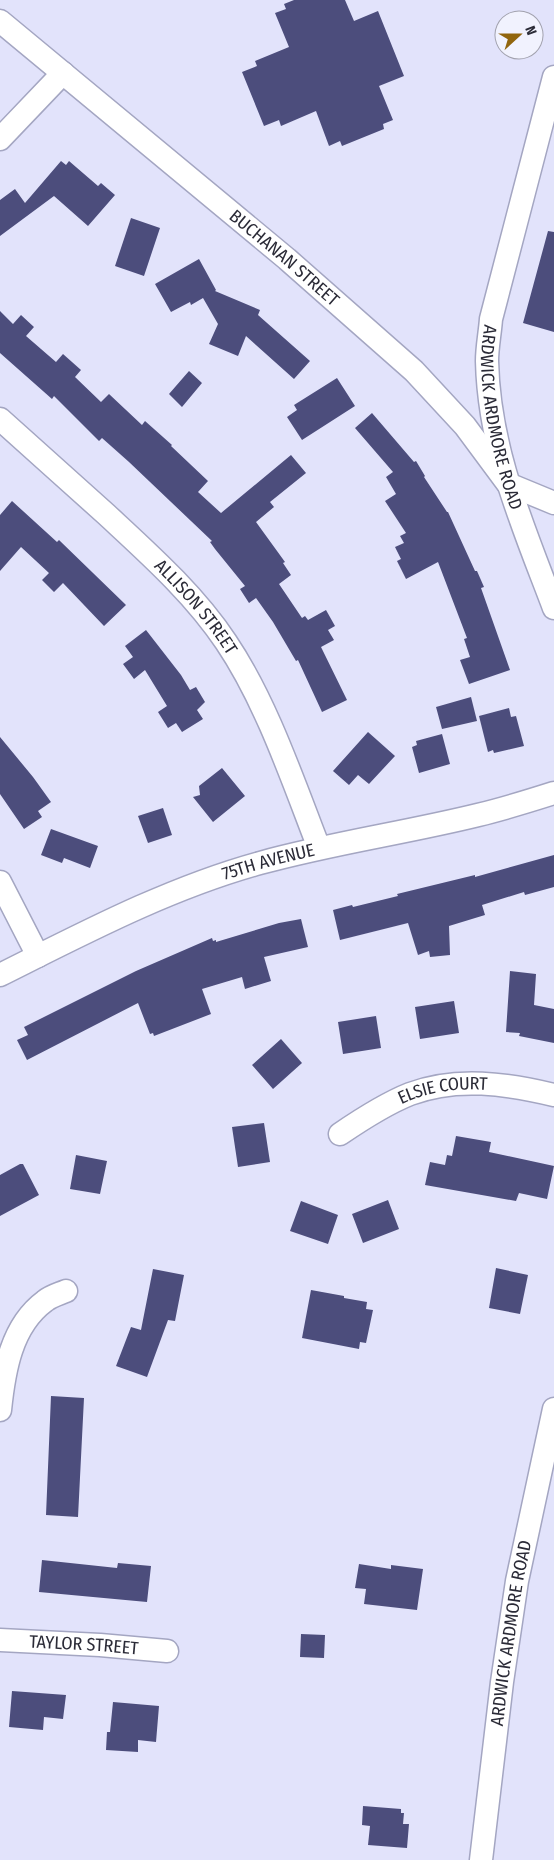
<svg xmlns="http://www.w3.org/2000/svg" width="554" height="1860" font-family="'Fira Sans Condensed',sans-serif">
  <style>
    .building { fill: #4c4d7c }
    .lines { fill: none; stroke-linecap: round; stroke-linejoin: round }
    .street-casing { stroke: #a4a6c2; stroke-width: 25 }
    .street { stroke: #fff; stroke-width: 22 }
    .labels { text-anchor: middle; dominant-baseline: central; stroke-width: 5; stroke-linejoin: round; paint-order: stroke }
    .street-label { font-size: 18px; fill: #2b2b37; stroke: #f1f2fe }
  </style>
  <rect width="100%" height="100%" fill="#e2e3fb"/>
  <path class="building" d="M294,0h51l9,21 24,-10 26,65 -25,10 14,34 -10,4 1,5 -42,17 -2,-5 -11,5 -13,-35 -35,15 -2,-6 -15,6 -22,-54 15,-6 -2,-5 34,-14 -14,-34 11,-4 -2,-5z
    M61,161l5,4 3,-4 29,25 3,-3 14,12 -27,31 -34,-30 -54,40v-36l15,-11 10,14z
    M131,218l29,10 -16,48 -29,-10z
    M548,231l6,1v100l-31,-9z
    M199,259l17,31 -1,1 45,19 -2,5 52,46 -16,18 -48,-43 -8,20 -29,-12 9,-20 -15,-26 -12,7 -1,-3 -19,10 -16,-28z
    M0,311l13,13 8,-9 13,12 -8,9 30,26 7,-8 18,16 -6,7 26,25 8,-8 33,31 3,-4 27,24 -1,1 37,35 -10,11 23,21 70,-58 15,18 -36,29 4,5 -18,15 29,40 -2,1 8,12 -12,9 23,34 3,-2 3,4 18,-10 9,16 -7,4 6,10 -13,7 26,53 -25,12 -24,-52 -2,1 -23,-39 -17,-24 -7,5 -9,-14 5,-3 -30,-37 -5,-7 2,-1 -83,-79 -27,-24 -3,3 -45,-45 -2,3 -52,-46z
    M189,371l13,12 -20,24 -13,-13z
    M337,378l18,28 -53,34 -15,-23 10,-7 -3,-5z
    M372,413l42,49 2,-1 9,15 -1,1 23,35h1l27,59h2l7,16 -3,1 29,82 -41,14 -9,-24 10,-3 -6,-18 3,-1 -29,-76 -32,17 -9,-18 4,-2 -6,-12 9,-4 -4,-7 6,-3 -21,-32 11,-7 -10,-17 7,-5 -38,-44z
    M12,501l45,41 2,-2 67,65 -22,21 -41,-43 -9,9 -12,-12 7,-7 -28,-26 -21,24v-56z
    M146,630l35,45 9,15 6,-3 9,15 -8,8 6,9 -21,13 -6,-9 -8,5 -10,-16 9,-6 -22,-36 -11,9 -11,-15 10,-7 -8,-11z
    M471,697l6,24 -35,8 -6,-22z
    M509,708l2,9 5,-1 8,30 -30,7 -1,-3 -5,2 -9,-36z
    M368,732l27,24 -26,28 -11,-9 -9,10 -16,-14z
    M442,734l8,30 -31,9 -7,-26 5,-2 -1,-4z
    M0,737l33,40 18,25 -13,9 4,6 -18,12 -24,-35z
    M222,768l23,28 -32,26 -20,-25 7,-2 -1,-9z
    M163,808l9,27 -24,8 -10,-27z
    M51,829l47,17 -8,22 -26,-10 -2,5 -21,-8z
    M554,855v32l-29,8 -1,-3 -42,13 3,10 -36,11 1,29 -20,2 -1,-6 -11,4 -10,-32 -68,17 -7,-30 19,-5 1,2 45,-11 -1,-2 78,-19v2z
    M301,919l7,28 -44,10 7,24 -26,8 -3,-12 -40,12 9,25 -57,22 -1,-3 -3,1 -12,-31 -111,57 -10,-20 11,-5 -4,-8 112,-56 76,-33 1,3 3,-1v2l63,-19z
    M510,971l26,3 -2,31 20,4v34l-35,-7 1,-3 -14,-1z
    M454,1001l5,32 -39,6 -5,-32z
    M376,1016l5,32 -38,6 -5,-32z
    M281,1039l21,24 -29,26 -21,-24z
    M264,1123l6,39 -32,5 -6,-40z
    M456,1136l35,6 -2,10 65,14 -7,33 -28,-6 -3,8 -91,-16 5,-23 15,3 2,-10 5,1z
    M76,1155l31,6 -7,33 -30,-5z
    M20,1164h3l16,31 -39,21v-41z
    M388,1200l11,29 -36,14 -11,-29z
    M301,1201l37,14 -10,29 -38,-13z
    M496,1268l32,7 -8,39 -31,-6z
    M153,1269l31,6 -9,46 -7,-1 -21,57 -31,-11 15,-39 10,3z
    M311,1290l33,6v2l23,4 -1,7 7,1 -7,33 -6,-1 -1,7 -57,-11z
    M51,1396l33,2 -6,119 -32,-2z
    M42,1560l75,8 1,-5 33,3 -4,36 -108,-10z
    M359,1564l32,5v-4l32,4 -6,41 -53,-6 2,-15 -11,-1z
    M301,1634l24,1 -1,23 -24,-1z
    M12,1691l54,4 -3,24 -19,-2 -1,13 -34,-3z
    M113,1702l46,4 -3,36 -18,-2v12l-32,-2 1,-18h3z
    M363,1806l38,3v4h3l-1,11h6l-2,24 -39,-3 2,-19 -8,-1z"/>
  <g class="lines">
    <defs>
      <g id="street">
        <path id="s1" d="M0,21l287,238 127,112 51,55 43,58 46,19"/>
        <path id="s2" d="M554,77l-63,242c-1,14 -4,28 -4,42 2,89 36,165 67,247"/>
        <path d="M0,139l63,-66"/>
        <path id="s3" d="M0,419c36,32 71,64 107,96 42,39 87,79 119,127 40,59 67,139 93,206"/>
        <path d="M0,882l38,74"/>
        <path id="s4" d="M0,975c84,-42 169,-87 260,-112 72,-20 145,-30 218,-48 25,-6 51,-14 76,-22"/>
        <path id="s5" d="M340,1134c22,-15 45,-30 70,-40 47,-18 97,-10 144,1"/>
        <path d="M0,1410c4,-39 11,-84 45,-109 6,-5 14,-7 21,-10"/>
        <path id="s6" d="M0,1640l100,5 67,6"/>
        <path id="s7" d="M481,1860l21,-178 15,-101 37,-172"/>
      </g>
    </defs>
    <use href="#street" class="street-casing"/>
    <use href="#street" class="street"/>
  </g>
  <g class="labels">
    <g class="street-label">
      <text stroke="none"><textPath href="#s1" startOffset="370">BUCHANAN STREET</textPath></text>
      <text stroke="none"><textPath href="#s2" startOffset="350">ARDWICK ARDMORE ROAD</textPath></text>
      <text stroke="none"><textPath href="#s3" startOffset="272">ALLISON STREET</textPath></text>
      <text stroke="none"><textPath href="#s4" startOffset="292">75TH AVENUE</textPath></text>
      <text stroke="none"><textPath href="#s5" startOffset="114">ELSIE COURT</textPath></text>
      <text stroke="none"><textPath href="#s7" startOffset="229">ARDWICK ARDMORE ROAD</textPath></text>
      <text stroke="none"><textPath href="#s6" startOffset="84">TAYLOR STREET</textPath></text>
    </g>
  </g>
  <g transform="translate(519 35) rotate(69)"><circle r="24" fill="#f1f2fe" stroke="#a2a2ae"/>
  <path d="M0-4L9 19L0 12L-9 19Z" fill="#91650e"/>
  <text y="-8" font-size="14" font-weight="bold" text-anchor="middle" fill="#2b2b37">N</text>
  </g>
</svg>
